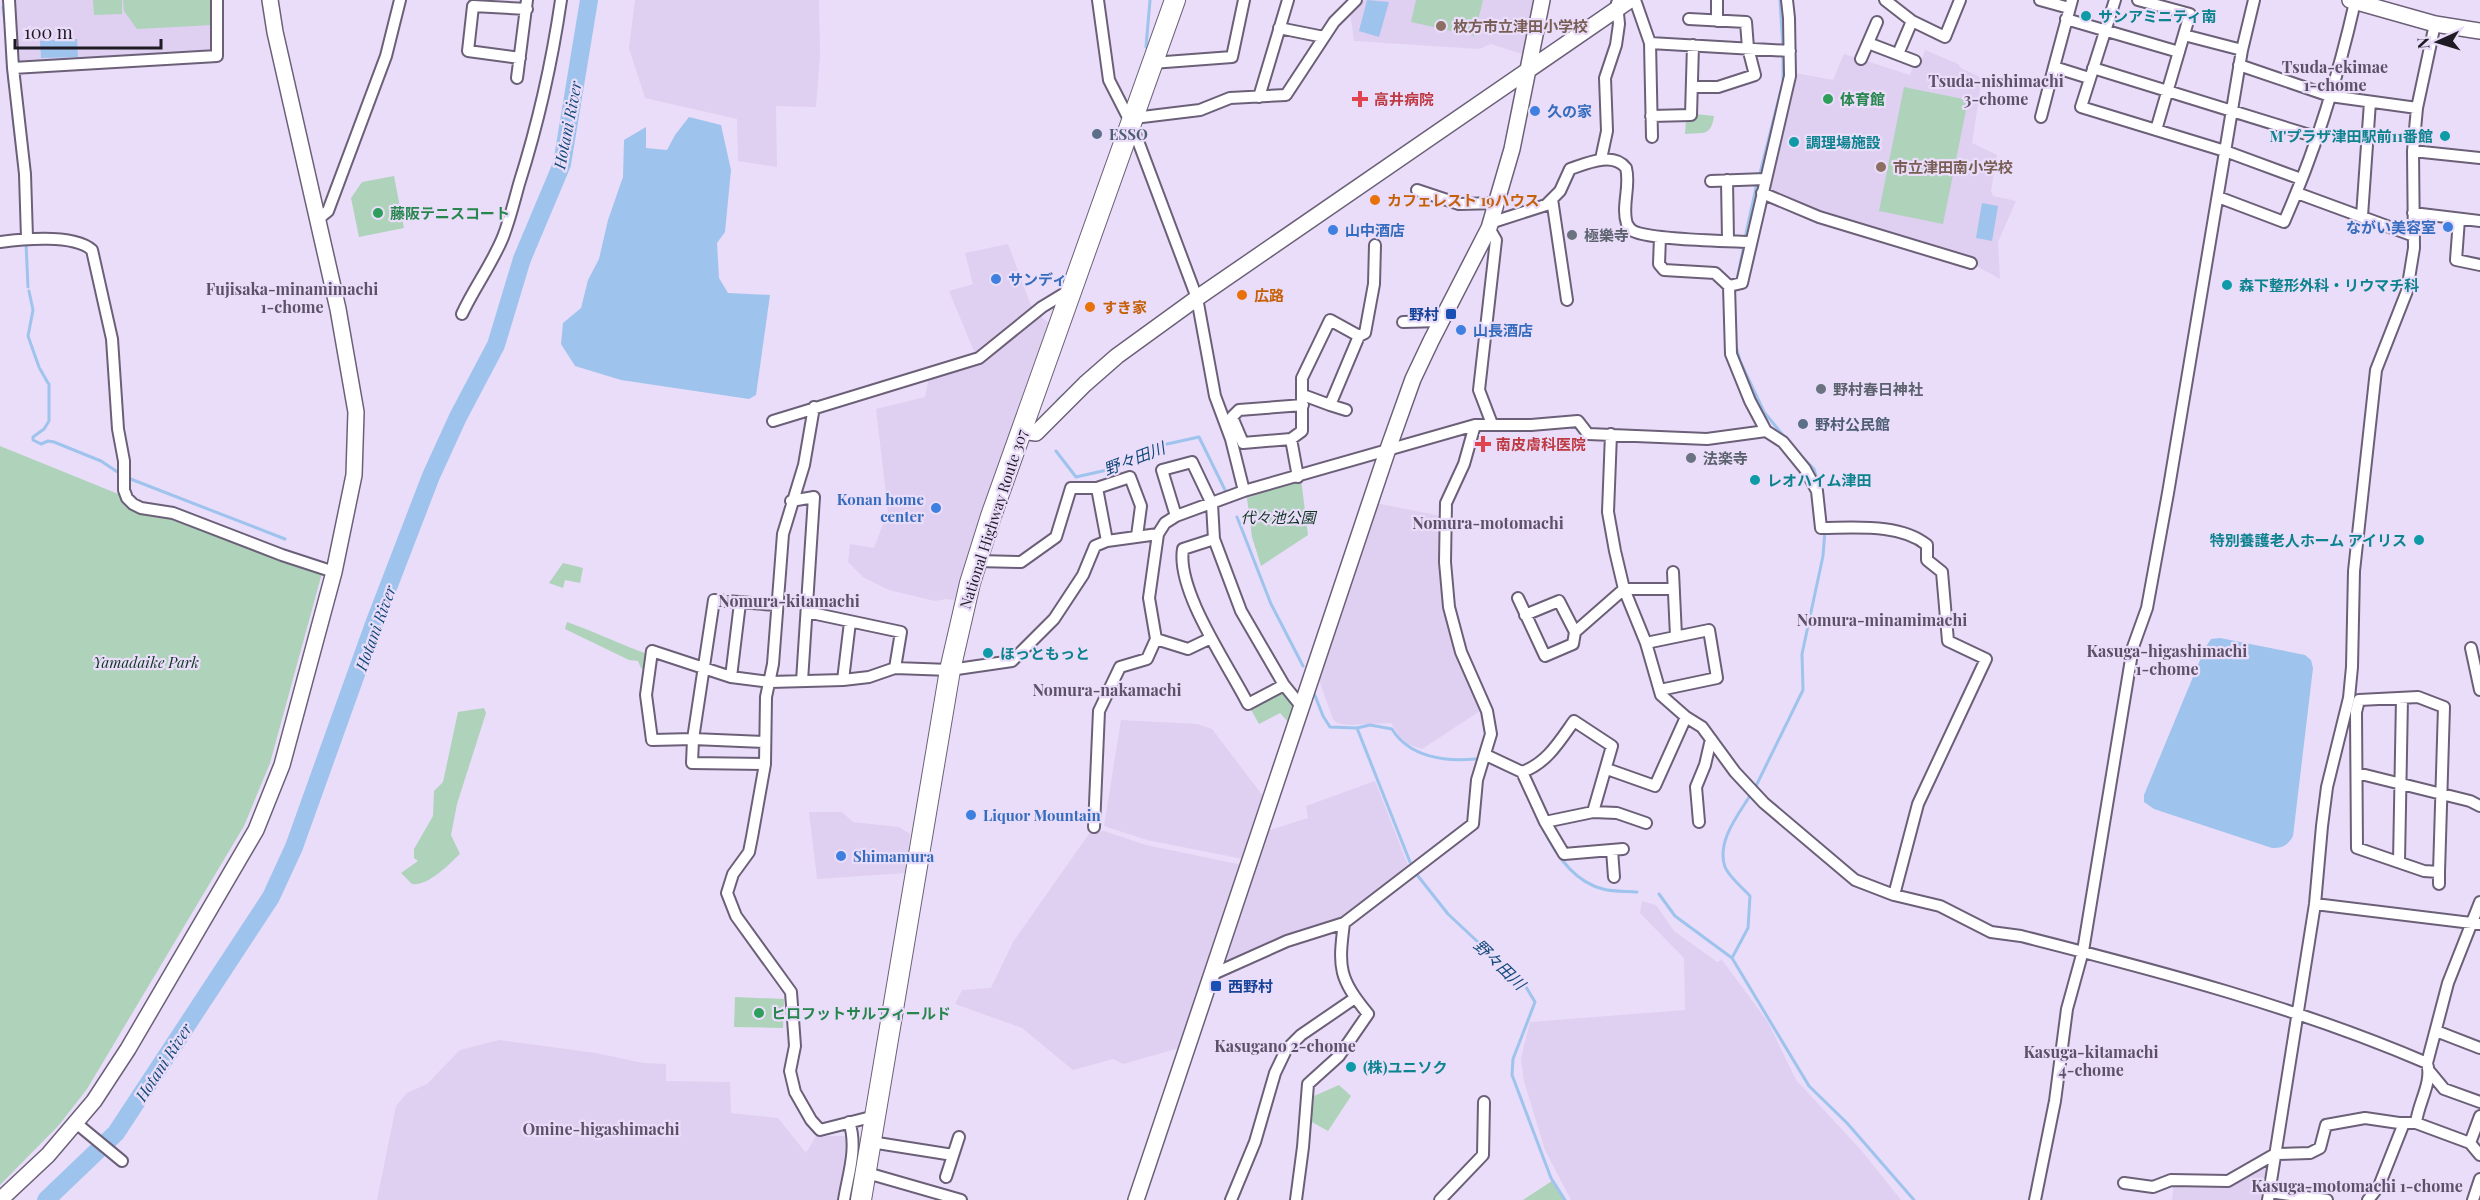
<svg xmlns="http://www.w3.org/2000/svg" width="2480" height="1200" font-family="'Playfair Display','Noto Sans JP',serif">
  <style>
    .built { fill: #dfcff1 }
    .green { fill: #aed2ba }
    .water { fill: #9ec3ed }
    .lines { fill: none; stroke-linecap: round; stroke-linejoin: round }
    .stream { stroke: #9ec3ed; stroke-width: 3 }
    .river { stroke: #9ec3ed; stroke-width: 18 }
    .street-casing { stroke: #6b6078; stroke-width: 14 }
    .secondary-casing { stroke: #6b6078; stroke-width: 18 }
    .highway-casing { stroke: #6b6078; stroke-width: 22 }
    .street { stroke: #fff; stroke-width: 10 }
    .secondary { stroke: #fff; stroke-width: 15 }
    .highway { stroke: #fff; stroke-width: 20 }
    .culture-dot { fill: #0f9aa8; stroke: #eaddf9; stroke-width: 2 }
    .education-dot { fill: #8d6e63; stroke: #eaddf9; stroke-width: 2 }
    .health-dot { fill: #e0444e; stroke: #eaddf9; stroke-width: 2 }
    .leisure-dot { fill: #2e9e5b; stroke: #eaddf9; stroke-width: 2 }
    .shop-dot { fill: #3f7fe0; stroke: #eaddf9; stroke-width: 2 }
    .service-dot { fill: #5c6f8a; stroke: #eaddf9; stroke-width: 2 }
    .food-dot { fill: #e8710a; stroke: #eaddf9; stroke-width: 2 }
    .worship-dot { fill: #6b7280; stroke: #eaddf9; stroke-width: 2 }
    .transit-dot { fill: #1a4fb4; stroke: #eaddf9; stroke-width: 2 }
    .labels { text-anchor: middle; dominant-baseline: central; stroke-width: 4.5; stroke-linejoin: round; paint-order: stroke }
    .culture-label { font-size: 15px; font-weight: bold; fill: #0d838f; stroke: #eaddf9; text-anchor: start }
    .education-label { font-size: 15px; font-weight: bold; fill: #785e54; stroke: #eaddf9; text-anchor: start }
    .health-label { font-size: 15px; font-weight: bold; fill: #be3a42; stroke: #eaddf9; text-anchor: start }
    .leisure-label { font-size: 15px; font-weight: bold; fill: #27864d; stroke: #eaddf9; text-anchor: start }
    .shop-label { font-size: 15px; font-weight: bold; fill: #366cbe; stroke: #eaddf9; text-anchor: start }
    .service-label { font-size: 15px; font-weight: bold; fill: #4e5e75; stroke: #eaddf9; text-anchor: start }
    .food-label { font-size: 15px; font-weight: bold; fill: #c56008; stroke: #eaddf9; text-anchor: start }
    .worship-label { font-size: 15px; font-weight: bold; fill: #5b616d; stroke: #eaddf9; text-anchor: start }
    .transit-label { font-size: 15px; font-weight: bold; fill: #164399; stroke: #eaddf9; text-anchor: end }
    .park-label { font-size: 15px; font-style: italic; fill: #0c3620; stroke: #eaddf9 }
    .street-label { font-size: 15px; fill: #1f1b24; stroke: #eaddf9 }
    .neighbourhood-label { font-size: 16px; font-weight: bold; fill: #5c5168; stroke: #eaddf9 }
    .water-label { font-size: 16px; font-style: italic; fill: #14497c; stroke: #eaddf9 }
  </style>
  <rect width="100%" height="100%" fill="#eaddf9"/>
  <path class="built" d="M14,0h201l-2,46 -2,4 -11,2 -181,13z
    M635,0h184l1,56 -4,51 -40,-1 1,61 -39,-6 -1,-42 -92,-21 -16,-50z
    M1359,0h177l-11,55 -34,-11 -12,5 -125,-8 -4,-29z
    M1925,50l33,14 3,4 21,10 -10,65 25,12 -6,36 2,5 23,5 -18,41 2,37 -29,-16 -209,-70 28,-121 43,8 11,-26 66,21 5,-14 6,1z
    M1008,244l25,67 -58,43 -26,-63 24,-7 -8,-31z
    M1038,314l12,10 -96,276 -8,-1 -11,2 -46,-11 -26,-13 -15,-15 2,-18 24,4 14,-37 -12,-102 49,-12 4,-19 32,-10z
    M1375,503l66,13 5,104 6,17 31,72 -61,40 -15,-5 -7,-7 -9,-14 -44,2 -10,-2 -4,-4 -15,-42z
    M1121,720l76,4 15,5 51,67 -20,63 -96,-19 -43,-14z
    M1375,781l34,87 -66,50 -104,37 -6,6 -10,-3 41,-126 44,-14 -2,-12z
    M809,812h33l11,10 46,5 11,7 -4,39 -89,6z
    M1091,831h13l42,14 96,20 -59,182 -60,17 -10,-5 -40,11 -51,-42 -67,-24 7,-14 29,-2 22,-46z
    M1642,901l14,4 18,26 43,31 5,-2 46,62 28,58 65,70 40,50h-330l-26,-50 -21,-69 -3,-23 9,-36 155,-12 -1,-52 -44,-45z
    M499,1040l97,13 47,10 23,1v17l64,1 1,31 47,5 28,35 10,-17h31l-9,64h-461l19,-94 11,-13 20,-9 33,-34z
    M2268,1161l2,2 -7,37h-91l2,-18 52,3z"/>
  <path class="green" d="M93,0h29v14l-28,1z
    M123,0h87l2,25 -75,4 -13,-18z
    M1416,0h67l-9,36 -63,-14z
    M1904,87l64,13 -25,124 -64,-13z
    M1695,114l19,2c-3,21 -11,16 -29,18l1,-14z
    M394,176l10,52 -45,9 -8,-39 11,-16z
    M0,446l281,114 41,13 -52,190 -26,63 -157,263 -28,36 -59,60z
    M1301,479l7,56 -47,31 -9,-29 -5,-39z
    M563,563l20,5 -3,15 -15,-3 -2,8 -14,-5z
    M567,622c29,10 54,23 83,33l-4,15 -5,-2 -3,-7 -9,-1 -64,-31z
    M1281,692l16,15 -8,16 -9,-10 -21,11 -9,-16z
    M484,708l2,5 -29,91 -6,31 9,19c-12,11 -31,32 -48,30l-11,-11 17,-12 -4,-3v-9l19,-33 1,-25 9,-9 15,-70z
    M735,997l49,2 -1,29 -49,-1z
    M1339,1085l12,11 -23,35 -18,-10 4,-25z
    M1552,1181l12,19h-41z"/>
  <path class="water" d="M1367,0l22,2 -10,35 -20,-6z
    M77,39l1,18 -37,1 -1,-17z
    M689,117l32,8 10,45 -6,62 -8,11 2,35 9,15 42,2 -14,100 -7,4 -128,-19 -46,-14 -14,-22 2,-21 18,-15 7,-28 11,-21 9,-39 15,-43 1,-37 22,-13v21l21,2 8,-15z
    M1982,203l16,3 -6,35 -16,-3z
    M2220,638l85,17 6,5 2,8 -20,168c-5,9 -10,12 -21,12l-118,-39 -10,-7v-7l61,-147 6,-9z"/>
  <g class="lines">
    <path class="stream" d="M1780,0l3,48
      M3,7l2,16
      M1146,47l4,-47
      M7,57l2,25
      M13,118l6,46
      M1759,177l24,-95v-27
      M1745,238l12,-55
      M26,243l2,44
      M29,291l4,19 -5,26 11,31
      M1734,294l10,-49
      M1735,343l5,18 24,51 22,27
      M40,369l8,14
      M49,384v37l-5,8 -11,8v3l8,4 7,-3 6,1 47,19 18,12
      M1058,400l7,-6
      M1056,451l20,26 31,-7 51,-24 41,-9 27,55
      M1800,455l14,14 4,13
      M128,478l157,61
      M1237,517l34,87 32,62
      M1314,693l9,23 7,11 27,1 13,-3 22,4c17,28 53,33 83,30
      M1357,728l53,134
      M1755,788l48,-98 -1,-36 21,-98 2,-26
      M1542,826c12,26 32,56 61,63 11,3 23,2 34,3
      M1418,876l30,38 78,73 9,15 -22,57 -1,16 39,103 14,22
      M1659,894l16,22 57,42 77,128 38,37 67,77
      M1732,958l16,-30 2,-32c-7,-8 -21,-19 -25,-29 -9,-26 14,-53 26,-73"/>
    <path class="river" d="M46,1200l70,-67 155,-236 23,-50 80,-223 57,-148 27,-59 38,-72 26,-86 40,-95 27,-164"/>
    <defs>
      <path id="street" d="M9,0l4,68 12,106 2,64
        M1098,0l11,80 23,45 65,173 18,98 16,43 13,52
        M1635,0l15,43 2,94
        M1787,0l2,18 1,58 -48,207 -13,3 2,68 19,47 16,30 17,11 22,27 12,22 4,37c33,0 79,-5 106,17v15l15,12 6,69 38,18 -68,145 -24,91
        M1885,0l27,21 33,16 15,-37
        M2040,0l29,8
        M2072,0l-18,67 35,11
        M2115,0l-34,107 144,44 76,28
        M2138,0l52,14 -34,116
        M1689,19l57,3 2,26 7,27 -37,12h-26
        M2066,19l113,33
        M1717,21v-21
        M1279,28l45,9
        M2184,35l58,15
        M1650,43l140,8
        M1868,43l47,18
        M1898,54l14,-33
        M520,58l-52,-7 5,-45 54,3
        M1861,59l16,-37
        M1152,63l80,-6 12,-57
        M2239,65l91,31 87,12
        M13,68l204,-12v-56
        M2093,68l223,69
        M517,78l10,-78
        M1259,97l29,-97
        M1651,116l40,-1 2,-70
        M2041,117l13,-50
        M1134,118l66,-8 30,-12 56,-3 48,-73 22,-22
        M2413,151l67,7
        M1601,159l6,-28 -2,-53 11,-33 3,-21 -2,-21
        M1727,180l1,60
        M1711,181l54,-2
        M1417,190l42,14 39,-1
        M1762,193l57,24 152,46
        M2297,193l117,43
        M2218,197l66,25c31,-70 54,-145 71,-220
        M1552,199l15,101
        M2413,213l67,8
        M2362,216l8,-114
        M318,219l10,-8 58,-155 14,-56
        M2459,219l-3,41 24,5
        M1490,223l56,-18 14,-14 10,-22c15,-5 43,-18 56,-1 5,18 -5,38 1,56 1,2 3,5 6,7 18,9 94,10 117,11
        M1489,228l7,12 -17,150 13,34
        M1660,237l-1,27 5,6 51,3 14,13
        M0,242c23,-3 74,-8 92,8l20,89 6,90 6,32v29l3,8 6,6 8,4 32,5 109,42 52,17
        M462,314c12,-26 30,-50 41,-77 7,-18 11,-35 16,-53 19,-60 33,-122 42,-184
        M1403,322l38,-1
        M1359,336l6,-3 9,-49 1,-39
        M1303,395l27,10
        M814,407l-10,58 -21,69 -10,130 -7,33 -1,67 -13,73 -3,15 -16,22 -6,19 9,23 55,76 4,54 -5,25 5,21 16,28 9,10 55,-14
        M773,421l206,-63 63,-51 28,-17
        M1611,434l-3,78 7,39 9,38 22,54 15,52 25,22 16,10 33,45 29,31 91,77 39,15 46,11 51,26 30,4c138,35 276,71 406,127
        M1291,439l-48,4 -11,-26 7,-7 64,-5
        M1298,477l-7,-38 11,-8v-53l28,-58 29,16 -29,69 16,5
        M1097,488l33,-11 11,29 -4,30
        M791,501l23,-4 -12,184
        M1176,516l-14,-46 30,-8 20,42 2,35 27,72 43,74 -36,19c-19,-38 -72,-113 -65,-155l31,-10
        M977,561l44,1 35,-25 15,-49h26l10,53
        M1673,572l3,64
        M1518,598l27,58 28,-12 2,-12 49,-43h49
        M776,605l-62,-5 -21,139 -41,1 -6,-45 6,-44 79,26 39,5 73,-2 26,-3 26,-9 55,2 62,-9 42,-42 29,-44 12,-29 12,-5 51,-7 7,-11 11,-7 68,-25 231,-66h56l47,-4 10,13 119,5 59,-8
        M807,612l94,20 -6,36
        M1525,615l34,-14 16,31
        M1156,639l32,10 23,-11
        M1646,643l63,-13 8,48 -57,12
        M2471,648l9,42
        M731,677l9,-74
        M843,680l7,-58
        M1284,685l17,21
        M765,742l-72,-3 -1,24 73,1
        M1486,755l36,17c25,-9 37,-30 52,-51l38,25 -19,66
        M1607,769l48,17 31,-69
        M1522,772l23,50 19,32 59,-5
        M2357,773l113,28 10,5
        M1545,822l48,-10 24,1 29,10
        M1699,822l-3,-35 9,-22 6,-26
        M1094,827l5,-116 21,-44 27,-8 9,-20 -7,-41 9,-64
        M1612,850l2,27
        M2399,862l3,-164
        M2439,884v-12l5,-165 -26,-10 -59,3 -3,12 1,136 67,23 15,1
        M2315,904l165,20
        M1211,975l76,-34 57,-18 129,-99 4,-44 14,-46 -4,-23 -26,-59 -12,-45 -4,-45 1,-59 18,-39 11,-39
        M2436,1031l44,17
        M2430,1072l14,17 36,13
        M76,1123l46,38
        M2416,1123c2,-20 17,-41 11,-60l21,-80 32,-81
        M871,1142l82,13
        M2470,1143l10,-27
        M867,1173l94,27
        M946,1177l13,-40
        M2124,1183l29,4 18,-7 57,1 47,-27 35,-1 10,-5 6,-23 39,-7 34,5h17l54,20 10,12
        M2269,1192l58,8
        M844,1200c4,-25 14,-53 5,-78
        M1231,1200l24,-58 20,-69 11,-23 15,-15 54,-37
        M1296,1200l7,-53 5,-63 31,-28 29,-42c-29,-36 -30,-45 -24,-91
        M1440,1200l43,-45 1,-53
        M2035,1200l20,-99 12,-92 16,-58 50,-304 14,-39 21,-115 74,-443 12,-50
        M2268,1200l47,-296 7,-78 5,-39 22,-89 3,-31 2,-96 22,-201 31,-79 7,-43 -1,-97 4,-43 18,-84
        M2368,1200l11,-14 25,-63
        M2473,1200l7,-21"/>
      <path id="secondary" d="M2350,0l85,24 45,7
        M1022,431l14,2 49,-49 32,-28 80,-58 433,-298
        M0,1200l48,-45 46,-54 34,-52 128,-219 26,-65 52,-193 20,-97 2,-63 -18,-103 -63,-277 -5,-32
        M1136,1200l252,-751 25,-70 18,-38 58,-113 23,-79 30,-149"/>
      <path id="highway" d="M861,1200l89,-530 20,-87 21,-67 184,-516"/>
    </defs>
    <use href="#street" class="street-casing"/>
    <use href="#secondary" class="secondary-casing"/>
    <use href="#highway" class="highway-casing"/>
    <use href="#street" class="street"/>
    <use href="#secondary" class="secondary"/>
    <use href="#highway" class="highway"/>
  </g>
  <g class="culture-dot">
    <circle cx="2086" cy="16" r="6"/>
    <circle cx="2445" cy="136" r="6"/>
    <circle cx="1794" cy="142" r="6"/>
    <circle cx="2227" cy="285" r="6"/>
    <circle cx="1755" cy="480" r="6"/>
    <circle cx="2419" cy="540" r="6"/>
    <circle cx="988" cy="653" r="6"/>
    <circle cx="1351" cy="1067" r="6"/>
  </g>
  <g class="education-dot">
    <circle cx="1441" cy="26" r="6"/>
    <circle cx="1881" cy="167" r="6"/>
  </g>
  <g class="health-dot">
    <path d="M1357 90h6v6h6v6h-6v6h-6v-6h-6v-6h6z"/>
    <path d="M1480 435h6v6h6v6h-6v6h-6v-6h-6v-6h6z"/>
  </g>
  <g class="leisure-dot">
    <circle cx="1828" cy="99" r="6"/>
    <circle cx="378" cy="213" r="6"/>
    <circle cx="759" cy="1013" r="6"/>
  </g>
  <g class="shop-dot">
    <circle cx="1535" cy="111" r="6"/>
    <circle cx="2448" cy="227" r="6"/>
    <circle cx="1333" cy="230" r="6"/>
    <circle cx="996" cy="279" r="6"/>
    <circle cx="1461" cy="330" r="6"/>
    <circle cx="936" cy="508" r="6"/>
    <circle cx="971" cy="815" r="6"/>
    <circle cx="841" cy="856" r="6"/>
  </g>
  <g class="service-dot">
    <circle cx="1097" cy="134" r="6"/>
    <circle cx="1803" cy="424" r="6"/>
  </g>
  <g class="food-dot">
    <circle cx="1375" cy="200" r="6"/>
    <circle cx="1242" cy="295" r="6"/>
    <circle cx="1090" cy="307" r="6"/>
  </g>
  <g class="worship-dot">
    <circle cx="1572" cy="235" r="6"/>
    <circle cx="1821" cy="389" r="6"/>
    <circle cx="1691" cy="458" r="6"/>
  </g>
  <g class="transit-dot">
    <rect x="1445" y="308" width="12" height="12" rx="3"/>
    <rect x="1210" y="980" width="12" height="12" rx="3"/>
  </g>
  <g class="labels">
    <g class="culture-label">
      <text x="2098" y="16">サンアミニティ南</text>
      <text x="2433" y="136" text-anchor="end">M'プラザ津田駅前11番館</text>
      <text x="1806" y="142">調理場施設</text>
      <text x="2239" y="285">森下整形外科・リウマチ科</text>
      <text x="1767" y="480">レオハイム津田</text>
      <text x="2407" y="540" text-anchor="end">特別養護老人ホーム アイリス</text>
      <text x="1000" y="653">ほっともっと</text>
      <text x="1363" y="1067">(株)ユニソク</text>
    </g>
    <g class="education-label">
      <text x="1453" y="26">枚方市立津田小学校</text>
      <text x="1893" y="167">市立津田南小学校</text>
    </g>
    <g class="health-label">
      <text x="1374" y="99">高井病院</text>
      <text x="1496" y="444">南皮膚科医院</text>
    </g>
    <g class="leisure-label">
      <text x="1840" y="99">体育館</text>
      <text x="390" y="213">藤阪テニスコート</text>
      <text x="771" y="1013">ヒロフットサルフィールド</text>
    </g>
    <g class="shop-label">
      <text x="1547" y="111">久の家</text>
      <text x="2436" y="227" text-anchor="end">ながい美容室</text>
      <text x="1345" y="230">山中酒店</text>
      <text x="1008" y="279">サンディ</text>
      <text x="1473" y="330">山長酒店</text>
      <text x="924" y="499" text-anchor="end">Konan home<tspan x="924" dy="17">center</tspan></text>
      <text x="983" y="815">Liquor Mountain</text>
      <text x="853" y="856">Shimamura</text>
    </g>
    <g class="service-label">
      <text x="1109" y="134">ESSO</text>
      <text x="1815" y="424">野村公民館</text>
    </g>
    <g class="food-label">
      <text x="1387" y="200">カフェレスト 19ハウス</text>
      <text x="1254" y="295">広路</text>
      <text x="1102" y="307">すき家</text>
    </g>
    <g class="worship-label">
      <text x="1584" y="235">極樂寺</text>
      <text x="1833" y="389">野村春日神社</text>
      <text x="1703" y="458">法楽寺</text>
    </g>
    <g class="transit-label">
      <text x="1439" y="314">野村</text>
      <text x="1228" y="986" text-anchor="start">西野村</text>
    </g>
    <g class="park-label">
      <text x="1278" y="517">代々池公園</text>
      <text x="146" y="662">Yamadaike Park</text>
    </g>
    <g class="street-label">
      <text transform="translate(993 519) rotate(-72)">National Highway Route 307</text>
    </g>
    <g class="neighbourhood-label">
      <text x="2335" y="66">Tsuda-ekimae<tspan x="2335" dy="18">1-chome</tspan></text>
      <text x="1996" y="80">Tsuda-nishimachi<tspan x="1996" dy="18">3-chome</tspan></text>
      <text x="292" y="288">Fujisaka-minamimachi<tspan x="292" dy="18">1-chome</tspan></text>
      <text x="1488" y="522">Nomura-motomachi</text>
      <text x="789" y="600">Nomura-kitamachi</text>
      <text x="1882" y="619">Nomura-minamimachi</text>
      <text x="2167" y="650">Kasuga-higashimachi<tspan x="2167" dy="18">1-chome</tspan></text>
      <text x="1107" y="689">Nomura-nakamachi</text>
      <text x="1285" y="1045">Kasugano 2-chome</text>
      <text x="2091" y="1051">Kasuga-kitamachi<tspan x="2091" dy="18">4-chome</tspan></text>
      <text x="601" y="1128">Omine-higashimachi</text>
      <text x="2357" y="1185">Kasuga-motomachi 1-chome</text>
    </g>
    <g class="water-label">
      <text transform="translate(567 125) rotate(-79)">Hotani River</text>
      <text transform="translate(1134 458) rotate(-21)">野々田川</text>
      <text transform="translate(375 628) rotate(-70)">Hotani River</text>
      <text transform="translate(1500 964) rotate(44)">野々田川</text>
      <text transform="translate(163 1062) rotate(-57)">Hotani River</text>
    </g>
  </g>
  <g transform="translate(2438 42) rotate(266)" stroke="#eaddf9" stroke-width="4.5" paint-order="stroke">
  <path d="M0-4.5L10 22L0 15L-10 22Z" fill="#1f1b24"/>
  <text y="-9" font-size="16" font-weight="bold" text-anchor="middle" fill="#1f1b24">N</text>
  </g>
  <path d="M15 39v9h146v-9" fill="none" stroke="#1f1b24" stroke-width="3"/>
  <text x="24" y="39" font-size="18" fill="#1f1b24" stroke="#eaddf9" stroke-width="4.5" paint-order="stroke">100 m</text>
</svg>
